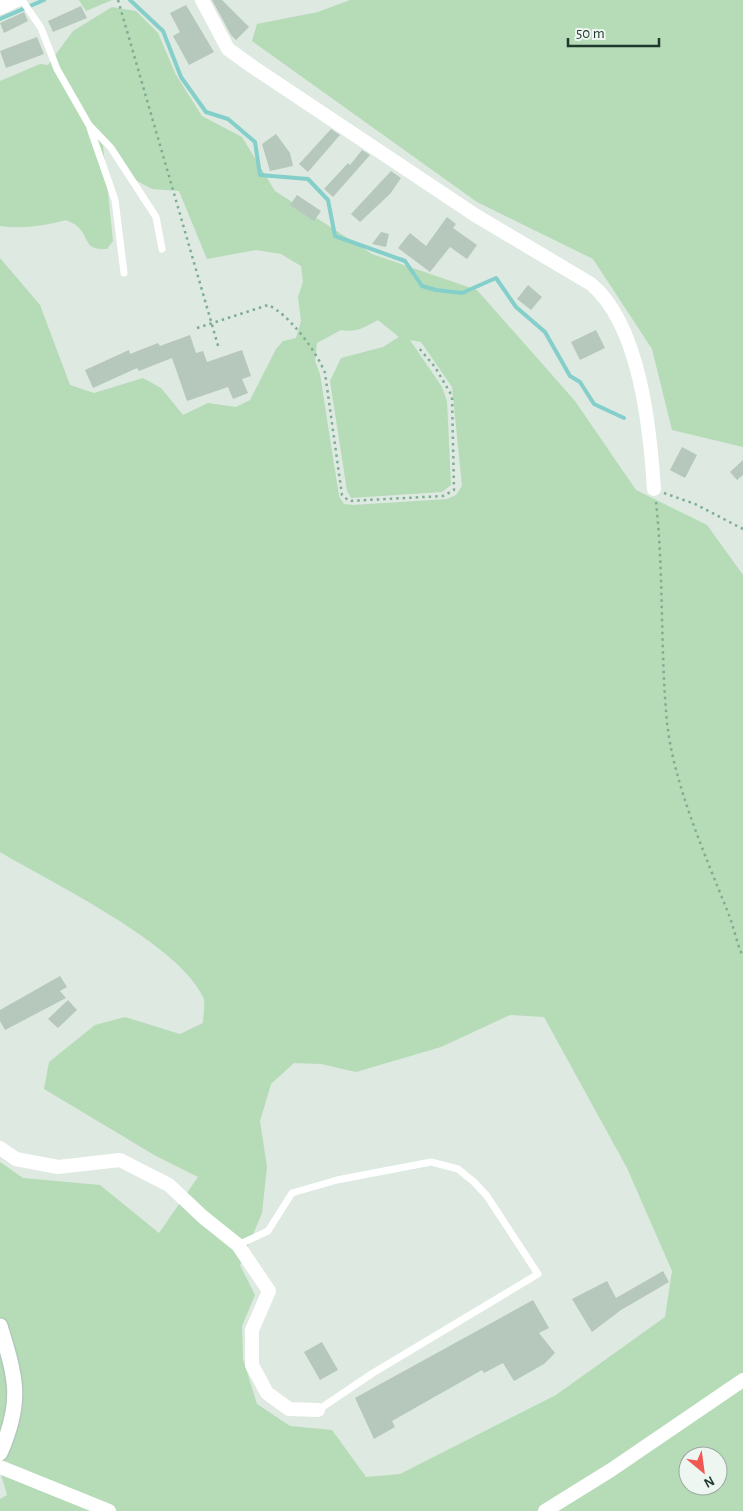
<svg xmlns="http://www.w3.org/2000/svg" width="743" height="1511" font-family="'Alegreya Sans',sans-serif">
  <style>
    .green { fill: #b6dbb7; fill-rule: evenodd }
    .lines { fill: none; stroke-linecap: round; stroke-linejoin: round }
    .stream { stroke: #84cfca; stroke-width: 4 }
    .building { fill: #b6c7bc }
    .secondary-casing { stroke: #b1c9bb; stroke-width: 18 }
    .path { stroke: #7ead93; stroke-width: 2.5; stroke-dasharray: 2.5 4; stroke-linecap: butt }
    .lane { stroke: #fff; stroke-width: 7 }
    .street { stroke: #fff; stroke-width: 14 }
    .secondary { stroke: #fff; stroke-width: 15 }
  </style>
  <rect width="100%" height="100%" fill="#dde9e1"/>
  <path class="green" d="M79,0h33l-26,11z
    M350,0h393v447l-71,-17 -20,-81 -59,-90 -116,-57 -225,-161 5,-17 61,-12z
    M112,7l24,4 22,22 18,42 26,41 40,21 33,54 97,63 105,36 98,111 61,89 71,35 36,50v936h-743v-12l7,-4 -7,-24v-309l23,16 77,7 59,48 39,-56 -42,-21 -112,-67 5,-27 46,-37 30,-8 55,17 23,-11c0,-7 3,-20 0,-26 -24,-53 -151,-114 -203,-145v-594l40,47 30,80 24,8 49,-15 18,10 22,27 25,-12 28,4 14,-7 26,-51 7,-8 13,-3 5,-17 -3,-24 5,-15 -2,-16 -20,-12 -25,-4 -49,9 -28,-68 -27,-2 -15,-8 -34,-36 10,96 -6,8c-25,1 -16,-11 -30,-23 -3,-3 -8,-4 -11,-6 -22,6 -44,9 -66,6v-145l40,-17 8,1 25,-34zM378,320l21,17 -16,10 -42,11 -11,23 17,110 4,7 91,-6 9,-7 -4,-84 -5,-14 -32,-47 11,2 31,45 10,99 -6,9 -9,4 -94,6 -9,-1 -5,-8 -19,-122 -5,-13 2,-18 24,-13c15,3 24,-3 37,-10zM510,1015l34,2 83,151 45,103 -7,46 -109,78 -156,79 -34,3 -34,-47 -42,-4 -33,-22 -14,-45 -1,-33 13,-31 -15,-30 22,-52 5,-46 -7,-46 11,-37 23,-21 27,1 35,8 85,-25zM688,1456h30v30h-30z"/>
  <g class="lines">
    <path class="stream" d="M130,0l33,31 18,46 25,35 22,7 27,23 5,33 48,4 20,21 7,36 70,25 17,25 14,4 26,3 34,-15 20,29 29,25 25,44 10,6 14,22 30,14
      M0,19l44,-19"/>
  </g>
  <path class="building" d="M212,0h10l27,27 -13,13 -5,-5z
    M186,5l28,47 -25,13 -16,-29 7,-4 -10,-19z
    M81,6l6,12 -34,14 -5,-11z
    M24,12l4,9 -24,12 -4,-10z
    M37,37l7,17 -38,14 -6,-17z
    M331,129l9,6 -32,37 -9,-8z
    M276,134l14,19 3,13 -23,5 -8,-27z
    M362,150l8,5 -37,42 -9,-8 24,-26 2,2z
    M391,171l10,7 -11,16 -30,28 -9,-8z
    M297,195l24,16 -7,10 -24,-16z
    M447,217l9,7 -3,4 24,17 -10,14 -17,-12 -20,25 -32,-24 12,-15 16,13z
    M381,232l8,2 -3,13 -14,-3z
    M528,285l14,12 -11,13 -14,-11z
    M596,330l9,18 -25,12 -9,-18z
    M190,335l6,18 7,-2 4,11 35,-12 9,26 -9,3 6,14 -15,6 -5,-12 -41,14 -15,-43 -33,13 -2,-3 -44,20 -8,-18 44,-20 1,4 28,-11 2,3z
    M682,447l15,8 -12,23 -15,-8z
    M743,460v15l-6,5 -7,-8z
    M60,976l7,11 -7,4 6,7 -61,32 -5,-9v-11z
    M68,1000l9,10 -19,18 -10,-9z
    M663,1271l6,11 -48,28 -29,22 -20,-33 35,-18 9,17z
    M533,1300l16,28 -10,5 16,20 -11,11 -30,17 -11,-18 -19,10 -2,-3 -90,51 3,6 -21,12 -19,-41z
    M322,1342l16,28 -18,10 -16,-28z"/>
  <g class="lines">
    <defs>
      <path id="secondary" d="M0,1326c16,52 23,75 0,127"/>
    </defs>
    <use href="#secondary" class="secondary-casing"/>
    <path class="path" d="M118,0l101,349
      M197,328l71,-23c21,9 49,47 57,68l17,122 7,6 94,-5 11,-6 -2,-94 -17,-29 -17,-20
      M664,493l31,11 48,25
      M656,502c8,73 4,147 11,220 6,60 38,133 60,188 7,16 9,32 16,47"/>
    <path class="lane" d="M22,0l19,28 16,41 32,56 22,23 45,69 6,32
      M90,128l25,72 9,73
      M238,1245l30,-14 24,-38 45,-13 94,-18 27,7 16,13 13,14 51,78 -165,99 -55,37"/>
    <path class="street" d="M202,0l26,49 25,18 222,148 116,69c49,41 59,144 63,205
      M0,8l17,-8
      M0,1148l16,11 42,8 62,-7 49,25 34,32 35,28 31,46 -17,39v35l15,28 22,16 29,1
      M0,1467l109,44
      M545,1511l66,-41 132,-90"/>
    <use href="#secondary" class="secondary"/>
  </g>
  <g transform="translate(703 1471) rotate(151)"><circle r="24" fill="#edf6f0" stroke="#9baaa2"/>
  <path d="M0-4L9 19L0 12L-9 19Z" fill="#f15753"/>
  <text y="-8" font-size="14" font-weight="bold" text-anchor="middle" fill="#1f382c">N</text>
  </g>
  <path d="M568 38v8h91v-8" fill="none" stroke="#1f382c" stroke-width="2.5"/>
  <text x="576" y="38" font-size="15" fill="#1f382c" stroke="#edf6f0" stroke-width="4" paint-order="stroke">50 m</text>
</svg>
